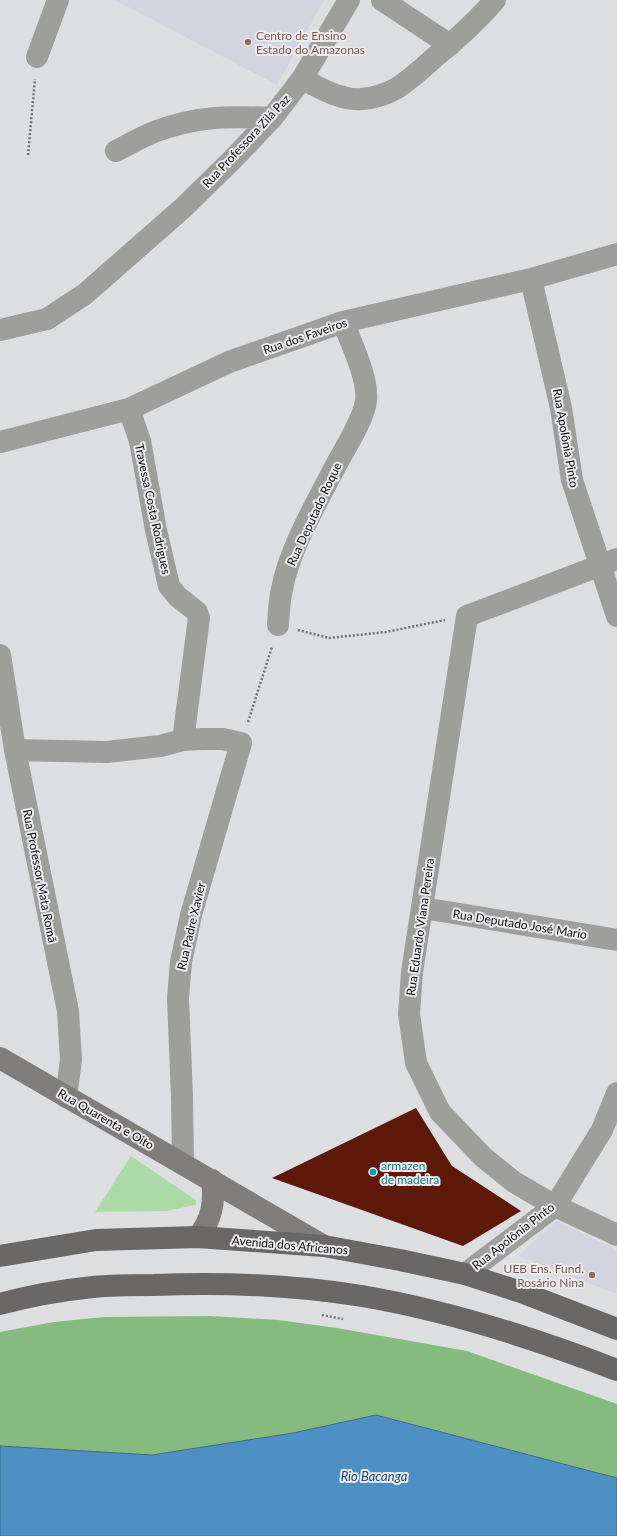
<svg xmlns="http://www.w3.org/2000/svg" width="617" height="1536" font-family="Lato,sans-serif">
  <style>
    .built { fill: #d3d4de }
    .green { fill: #acdaa6 }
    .forest { fill: #85bb7f }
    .water { fill: #4e90c3; stroke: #3b698d }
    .building { fill: #5e190b }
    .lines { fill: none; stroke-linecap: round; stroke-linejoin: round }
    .path { stroke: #707172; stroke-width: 2.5; stroke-dasharray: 2 2; stroke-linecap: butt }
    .street { stroke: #9e9e9c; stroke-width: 22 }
    .secondary { stroke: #7f7e7d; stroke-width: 22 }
    .primary { stroke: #696866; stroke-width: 22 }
    .education-dot { fill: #8d6e63; stroke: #ebebee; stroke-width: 1.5 }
    .culture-dot { fill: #0f9aa8; stroke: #ebebee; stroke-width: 1.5 }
    .labels { text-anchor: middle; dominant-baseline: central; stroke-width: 4; stroke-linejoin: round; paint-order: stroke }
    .education-label { font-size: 12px; fill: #785e54; stroke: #ebebee; text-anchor: start }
    .street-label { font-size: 12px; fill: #0e0e0f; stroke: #ebebee }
    .culture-label { font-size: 12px; fill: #0d838f; stroke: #ebebee; text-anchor: start }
    .water-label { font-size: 13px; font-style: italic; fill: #194b6e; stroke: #ebebee }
  </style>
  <rect width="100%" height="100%" fill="#dddee0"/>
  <path class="built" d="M115,0h209l-47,85z
    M557,1221l60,29v44l-99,-38z"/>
  <path class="green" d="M131,1156l65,44v5l-30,6 -71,1z"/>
  <path class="forest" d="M210,1316l68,4 59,8 130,23 150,53v74l-241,-63 -83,18 -141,22 -152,-9v-114l54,-10 50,-5z"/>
  <path class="water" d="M376,1415l241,63v58h-617v-90l152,9 141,-22z"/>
  <path class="building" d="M416,1108l36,58 69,45 -58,35 -191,-68z"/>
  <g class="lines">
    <path class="path" d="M28,155l7,-76
      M298,630l31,8 57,-6 59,-12
      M248,722l24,-75
      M322,1315l21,4"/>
    <path class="street" d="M382,0l68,45
      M37,57l21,-57
      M302,79c17,9 41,22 60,20 12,-1 25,-5 35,-11 14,-9 26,-20 38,-31 21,-17 42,-36 60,-57
      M116,151c12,-6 25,-14 38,-19 42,-16 74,-16 118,-14
      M531,279l30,129 11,72 45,136
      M0,330l47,-11 38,-25 98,-86 50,-49 39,-41 30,-39 47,-79
      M129,409l11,32 16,89 13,56 8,10 20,16 2,6 -16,122
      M0,442l129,-33 100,-47 114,-40 188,-43 86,-25
      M617,559l-150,57 -55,356 -3,42 7,49 24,49 43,45 31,25 41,24 62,29
      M278,625c1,-12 1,-24 4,-36 7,-39 35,-87 53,-122 9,-17 29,-48 31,-66 3,-21 -15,-59 -23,-79
      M0,655l15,95 53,261 3,49 -5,37
      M15,750l92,2 53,-6 23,-6 19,-1h21l18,4 -50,172 -10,47 -3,36 4,99 1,66
      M423,908l194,32
      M465,1274l90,-68 47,-76 15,-37"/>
    <path class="secondary" d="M0,1058l324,188
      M198,1237c14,-18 17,-35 14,-57"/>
    <path class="primary" d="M0,1256l96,-16 102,-3 126,9 76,14 65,14 56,18 96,37
      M0,1304c29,-8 64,-14 93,-17 20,-2 41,-2 61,-2 69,-3 139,0 208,11 88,15 172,42 255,74"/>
  </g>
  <g class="education-dot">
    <circle cx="248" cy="42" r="4"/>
    <circle cx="592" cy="1275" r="4"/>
  </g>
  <circle class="culture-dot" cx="373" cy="1172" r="4"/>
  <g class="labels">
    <g class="education-label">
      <text x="256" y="35">Centro de Ensino<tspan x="256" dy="14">Estado do Amazonas</tspan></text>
      <text x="584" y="1268" text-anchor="end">UEB Ens. Fund.<tspan x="584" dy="14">Rosário Nina</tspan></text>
    </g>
    <g class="street-label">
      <text transform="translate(246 141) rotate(-47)">Rua Professora Zilá Paz</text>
      <text transform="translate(305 336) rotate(-19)">Rua dos Faveiros</text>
      <text transform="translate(566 438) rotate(80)">Rua Apolônia Pinto</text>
      <text transform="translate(153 509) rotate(78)">Travessa Costa Rodrigues</text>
      <text transform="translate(314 514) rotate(-65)">Rua Deputado Roque</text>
      <text transform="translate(40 876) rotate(79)">Rua Professor Mata Romã</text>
      <text transform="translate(520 924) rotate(9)">Rua Deputado José Mario</text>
      <text transform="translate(191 926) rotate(-77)">Rua Padre Xavier</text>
      <text transform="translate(420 927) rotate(-82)">Rua Eduardo Viana Pereira</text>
      <text transform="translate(106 1119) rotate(30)">Rua Quarenta e Oito</text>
      <text transform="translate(513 1236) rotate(-38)">Rua Apolônia Pinto</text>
      <text transform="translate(290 1245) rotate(5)">Avenida dos Africanos</text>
    </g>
    <g class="culture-label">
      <text x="381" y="1165">armazen<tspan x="381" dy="14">de madeira</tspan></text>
    </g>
    <g class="water-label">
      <text x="374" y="1476">Rio Bacanga</text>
    </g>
  </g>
</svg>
